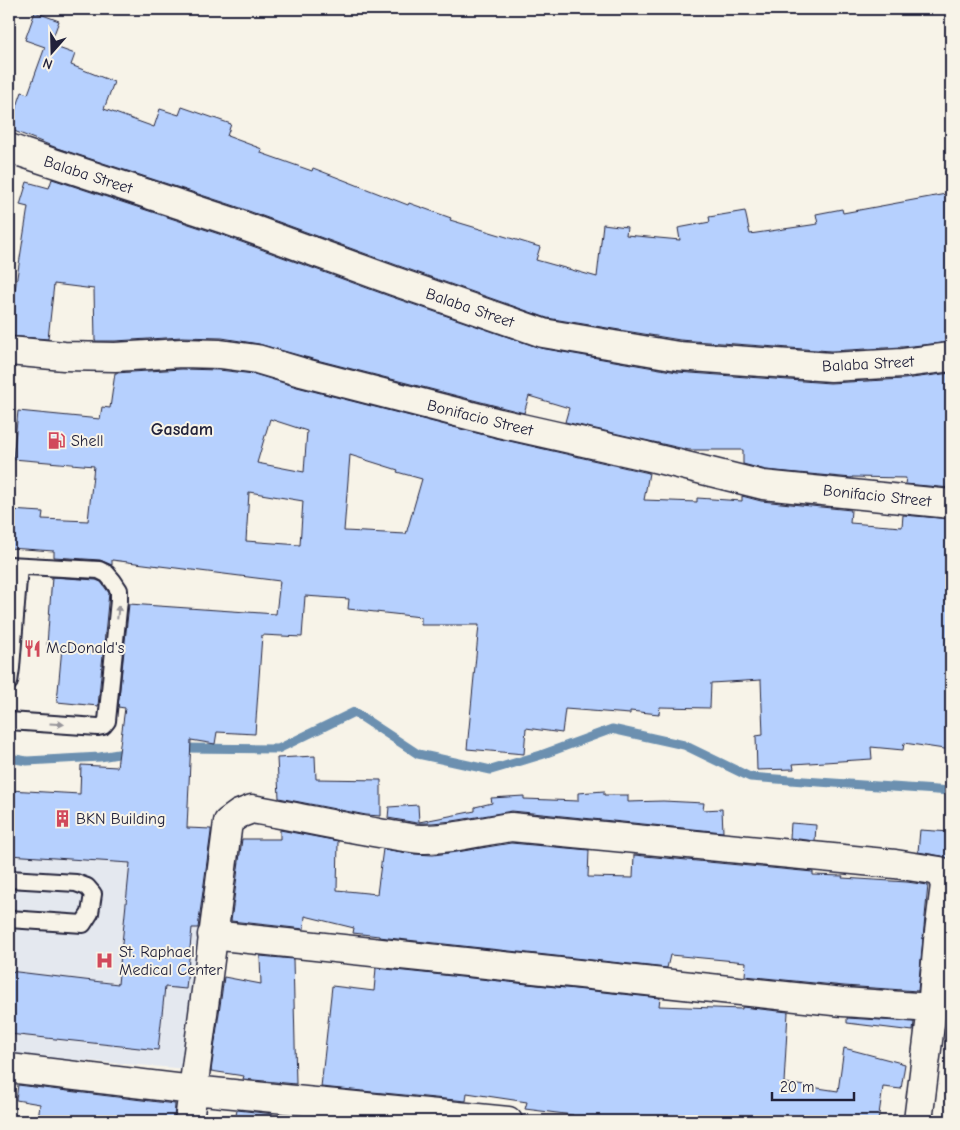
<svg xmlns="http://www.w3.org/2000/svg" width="960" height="1130" font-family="'Comic Neue',sans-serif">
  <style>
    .built { fill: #e4e8ef }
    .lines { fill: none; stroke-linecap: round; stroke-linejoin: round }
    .stream { stroke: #6c90b0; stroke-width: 9 }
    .building { fill: #b6d0fe; stroke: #22223b; fill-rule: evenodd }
    .lane-casing { stroke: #22223b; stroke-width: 20 }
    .street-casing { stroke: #22223b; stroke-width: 31 }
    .lane { stroke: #f7f3e8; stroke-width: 16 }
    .street { stroke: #f7f3e8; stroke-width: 28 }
    .oneway { fill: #97959a }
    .labels { text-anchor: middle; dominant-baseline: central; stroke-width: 4; stroke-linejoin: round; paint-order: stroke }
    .street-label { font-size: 16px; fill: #22223b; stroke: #f7f3e8 }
    .poi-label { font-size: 16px; fill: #22223b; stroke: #f7f3e8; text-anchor: start }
    .neighbourhood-label { font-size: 18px; font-weight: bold; fill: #22223b; stroke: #f7f3e8 }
  </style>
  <rect width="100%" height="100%" fill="#f7f3e8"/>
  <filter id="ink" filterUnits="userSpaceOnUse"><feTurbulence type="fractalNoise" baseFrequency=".02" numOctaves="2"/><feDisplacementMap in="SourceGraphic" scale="10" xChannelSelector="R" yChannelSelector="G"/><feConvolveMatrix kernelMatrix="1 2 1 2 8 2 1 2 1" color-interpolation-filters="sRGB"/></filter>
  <g filter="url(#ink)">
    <path class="built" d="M9,855l202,13 -22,201 -180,-14z"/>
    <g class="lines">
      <path class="stream" d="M181,748l97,1 76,-37 64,42 73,16 50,-15 71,-26 72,16 66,32 54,4 147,10
        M9,758l18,3 73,-4 30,-5"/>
    </g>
    <path class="building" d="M35,12l24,9 -9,24 25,9 -4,11 43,17 -10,27 50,18 6,-18 19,6 3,-8 49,17 -4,12 35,13 -1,4 51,18 1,-3 95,37 1,-2 42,15 -1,2 90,27 -4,13 61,17 6,-53 24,3 -1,8 54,5 -2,-12 32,-6 -1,-5 36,-6 5,23 68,-10 -2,-10 26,-5 1,4 103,-19 5,29v119l-49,5 -71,4 -151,-11 -133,-22 -148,-52 -164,-60 -178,-58 -48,-19 13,-37 6,2 17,-47 -20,-7z
      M52,179l173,57 164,60 151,52 137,24 153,11 74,-4 47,-6v115l-46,-4 1,-6 -54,-1v1l-86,-8 -23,-6v-14h-54l-124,-28 4,-14 -40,-12 -5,17 -219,-56 -46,-13 -37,-6 -40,-1 -67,4h-20l-1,-52 -40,-5 -6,55 -39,-3v-47l6,1 13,-83 -8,-2 7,-23 22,6z
      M182,369l37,1 35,4 43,13 199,51 153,35 -5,27 53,2v-4l45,3v-5l19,5 90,9 -1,13 52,4 1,-12 48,4v96l-3,36 3,1v98l-47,-7 -1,7 -32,-3 1,12 -79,5 1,5 -37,1 -1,-34 7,-1 -2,-55 -50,3 -1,25 -50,-1 -1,7 -29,-3v3l-65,-5 -3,24 -36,-5 -2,26 -57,-5 12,-124h-58v-8l-73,-8 1,-10 -44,-3 -3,41 -40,-2 -7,99 -38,-2 -2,12 -24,-4 -4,88 24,1v3l-13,96h-6l-6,61 -21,-2 -7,63 -149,-16v-63l109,13 12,-121 -121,-8v-65l71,4 1,-29 36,2 8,-59 -7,-1 11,-103 147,10 4,-33 -168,-21v5l-12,-5 -46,-3v-6l-45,-3v-38l34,2 -1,7 46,2 6,-55 -81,-7 5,-48 82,8 2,-12 8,1 5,-35zM270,419l37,12 -3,41 -47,-9zM350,455l48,15 -1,2 25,7 -16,55 -62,-3zM249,492l54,9 -3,44 -54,-4z
      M52,577l44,3 5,2 8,11 -11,113 -41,-4 5,-55 -15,-2z
      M315,756l1,23 65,1v36l-15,-1 -87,-17 -2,-40z
      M604,791v4h24v7l35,-1 41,2 -1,7 19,-1 1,23 -211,-21 -59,10 -21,2h-15l-29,-5 1,-11 29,-2 1,17 56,-11v-4l17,-4 -1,-5 33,-2v3l54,2v-8z
      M791,823l25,2 -1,16 -25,-3z
      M280,830l58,11 -1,49 40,4 6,-45 31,5 19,1 24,-3 54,-9 78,7 -1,27 45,1 1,-23 179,17v3l30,1 -1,2 65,4 21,3 -10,106 -74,-5 -99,-10 1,-14 -76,-7 -3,13 -288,-31v-1l-26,-3 1,-5 -49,-12 -1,13 -73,-8 11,-82h38z
      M920,830l31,2v29l-9,-5 -24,-4z
      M260,956l33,3 3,125 -53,-5 1,-3 -33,-5 13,-94 37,7z
      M376,968l284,30 -1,8 83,3v-2l46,5 -4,71 54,8 6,-43 61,16 -4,25 -18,-2 -5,34h-306l1,-6 -48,-6 2,-7 -60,-9 -1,8 -145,-14 11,-101 42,5z
      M951,968v68l-7,-1z
      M847,1018l67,4 -1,9 -66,-8z
      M18,1085l157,19 -1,17h-136l2,-17 -24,-4z
      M237,1110l36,4 -1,7h-37z"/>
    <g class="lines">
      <defs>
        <path id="lane" d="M9,565l90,5 8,4 6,7 6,9v10l-12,121 -4,5 -5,1 -89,-6
          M9,682l2,-14 8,-102
          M9,879l67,4 11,4 6,7 -3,19 -7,11 -74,-5"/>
        <path id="street" d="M9,148l14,5 207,68 164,60 149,52 135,23 153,11 72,-4 48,-6
          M9,351l55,5 51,1 67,-4 38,1 37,5 44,13 198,51 147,33 117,29 188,19
          M212,935l631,67 89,6
          M9,1068l184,22 315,31
          M189,1121l39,-299 11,-8 13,-5c42,7 84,17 127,24 14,2 28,5 42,6 30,1 60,-8 90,-12l384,37 45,7 5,14 -7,55 -6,68 -14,113"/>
      </defs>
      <use href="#lane" class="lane-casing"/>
      <use href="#street" class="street-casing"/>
      <use href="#lane" class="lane"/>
      <use href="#street" class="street"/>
    </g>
    <defs><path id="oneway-solid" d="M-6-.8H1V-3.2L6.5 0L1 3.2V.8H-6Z" transform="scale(1.25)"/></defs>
    <g class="oneway">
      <use href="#oneway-solid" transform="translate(118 612) rotate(-84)"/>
      <use href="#oneway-solid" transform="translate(57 724) rotate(4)"/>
    </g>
  </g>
  <defs>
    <symbol id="fuel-bare" viewBox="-9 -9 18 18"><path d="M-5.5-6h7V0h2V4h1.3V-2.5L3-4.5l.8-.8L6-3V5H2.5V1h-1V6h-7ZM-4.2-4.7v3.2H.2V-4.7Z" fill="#d1495b" stroke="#f7f3e8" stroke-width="2.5" paint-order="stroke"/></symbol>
    <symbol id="restaurant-bare" viewBox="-9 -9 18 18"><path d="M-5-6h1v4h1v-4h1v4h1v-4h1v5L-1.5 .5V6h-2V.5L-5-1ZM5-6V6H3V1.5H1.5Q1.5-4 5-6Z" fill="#d1495b" stroke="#f7f3e8" stroke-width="2.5" paint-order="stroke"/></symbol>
    <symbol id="building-bare" viewBox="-9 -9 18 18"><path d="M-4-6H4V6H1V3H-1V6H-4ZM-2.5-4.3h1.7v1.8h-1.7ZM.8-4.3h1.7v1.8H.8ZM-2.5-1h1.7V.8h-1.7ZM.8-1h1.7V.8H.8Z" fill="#d1495b" stroke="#f7f3e8" stroke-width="2.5" paint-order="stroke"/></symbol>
    <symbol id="hospital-bare" viewBox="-9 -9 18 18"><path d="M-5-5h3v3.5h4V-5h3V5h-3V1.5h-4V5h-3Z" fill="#d1495b" stroke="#f7f3e8" stroke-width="2.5" paint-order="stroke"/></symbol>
  </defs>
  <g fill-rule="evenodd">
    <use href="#fuel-bare" x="44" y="428" width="25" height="25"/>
    <use href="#restaurant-bare" x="20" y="636" width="25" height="25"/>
    <use href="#building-bare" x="50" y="806" width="25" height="25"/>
    <use href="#hospital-bare" x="92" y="948" width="25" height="25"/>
  </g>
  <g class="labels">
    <g class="street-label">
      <text transform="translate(88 175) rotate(18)">Balaba Street</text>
      <text transform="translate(470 308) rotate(19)">Balaba Street</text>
      <text transform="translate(868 364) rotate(-3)">Balaba Street</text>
      <text transform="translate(480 418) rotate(14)">Bonifacio Street</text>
      <text transform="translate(877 496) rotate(6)">Bonifacio Street</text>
    </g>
    <g class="poi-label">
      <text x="71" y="441">Shell</text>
      <text x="46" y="648">McDonald's</text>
      <text x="76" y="819">BKN Building</text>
      <text x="119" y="952">St. Raphael<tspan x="119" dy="18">Medical Center</tspan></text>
    </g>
    <g class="neighbourhood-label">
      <text x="182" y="429">Gasdam</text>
    </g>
  </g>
  <rect width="960" height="1130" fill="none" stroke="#f7f3e8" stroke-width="30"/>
  <rect x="15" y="15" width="930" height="1100" fill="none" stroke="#22223b" stroke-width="2" filter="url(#ink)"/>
  <g transform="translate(52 52) rotate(200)" stroke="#f7f3e8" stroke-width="4" paint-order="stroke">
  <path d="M0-4L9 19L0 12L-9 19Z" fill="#22223b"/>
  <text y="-8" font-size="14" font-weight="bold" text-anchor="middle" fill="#22223b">N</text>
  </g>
  <path d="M772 1092v8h82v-8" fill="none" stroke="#22223b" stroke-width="2.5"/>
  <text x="780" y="1092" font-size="15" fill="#22223b" stroke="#f7f3e8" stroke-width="4" paint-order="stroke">20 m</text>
</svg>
